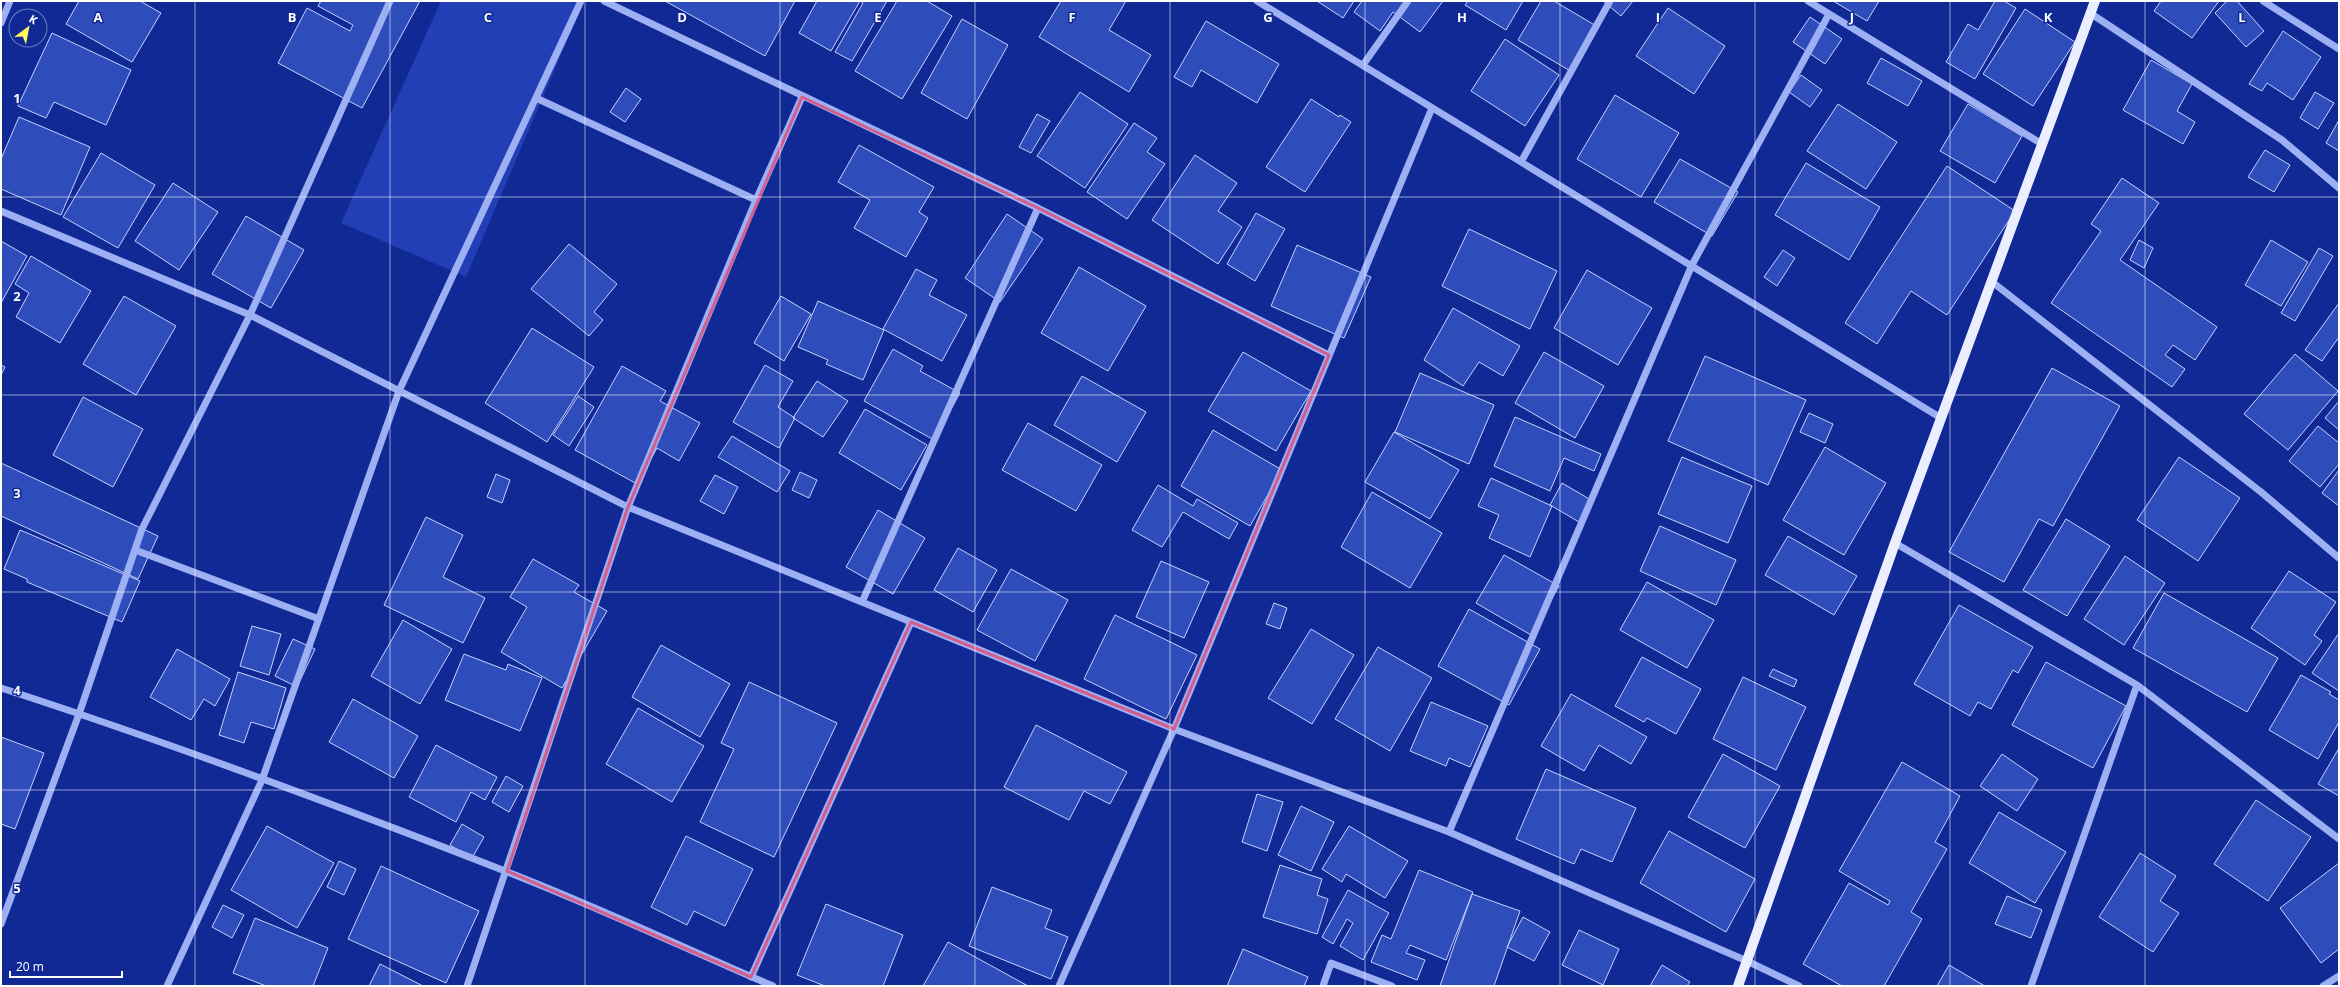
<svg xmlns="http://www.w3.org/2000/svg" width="2340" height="987" font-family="'Open Sans',sans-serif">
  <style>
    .green { fill: #223fb5 }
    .building { fill: #2f4cbb; stroke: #c6d1fe }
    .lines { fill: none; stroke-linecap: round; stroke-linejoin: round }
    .minor { stroke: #9eb0f4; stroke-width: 7 }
    .major { stroke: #ebeeff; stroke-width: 10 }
    .marked { fill: none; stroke: #d45d8c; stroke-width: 3; stroke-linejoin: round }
    .grid { fill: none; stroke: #fff; stroke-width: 1; stroke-opacity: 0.55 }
    .grid-label { font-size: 13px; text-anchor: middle; font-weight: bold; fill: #fff; stroke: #102995; stroke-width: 3; stroke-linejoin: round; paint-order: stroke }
  </style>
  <rect width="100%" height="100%" fill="#102995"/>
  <path class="green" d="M441,1h143l-118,276 -125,-54z"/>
  <path class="building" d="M79,1h61l21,12 -29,49 -66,-38z
    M321,1h99l-58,107 -84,-45 29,-55 43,23 3,-6 -35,-19z
    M665,1h130l-30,55z
    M817,1h43l-29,50 -32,-18z
    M860,1h27l-35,60 -17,-9 28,-49z
    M897,1h30l25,15 -50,83 -47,-28z
    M1061,1h65l-17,29 42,25 -22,37 -90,-55z
    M1317,1h37l-11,17z
    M1362,1h81l-23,31 -27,-20 -13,19 -26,-19z
    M1468,1h55l-17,29 -41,-25z
    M1541,1h13l44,26 -26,45 -54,-32z
    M1603,1h30l-12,15z
    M1833,1h46l-12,20z
    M1995,1h9l12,7 -41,71 -29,-17 22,-38 10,6z
    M2161,1h58l-27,37 -38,-27z
    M2227,1h10l27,30 -18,16 -31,-34z
    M1668,8l57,38 -31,48 -58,-38z
    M2025,9l50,33 -42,64 -50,-32z
    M1810,17l32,22 -17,25 -32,-22z
    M962,19l46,26 -41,74 -46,-26z
    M1206,21l73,43 -22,39 -56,-33 -9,17 -18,-10z
    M2283,31l38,26 -28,43 -26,-17 -5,8 -13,-7z
    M52,33l79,37 -25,55 -52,-23 -8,16 -28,-12z
    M1505,39l54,36 -34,51 -54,-35z
    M1881,58l41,23 -14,25 -41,-23z
    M2151,60l41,24 -15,27 18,11 -12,22 -60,-34z
    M1801,75l21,15 -12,17 -21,-15z
    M626,88l15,11 -16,23 -15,-10z
    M1080,92l48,32 -43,64 -48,-32z
    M2315,92l19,11 -16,26 -18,-11z
    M1615,95l64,38 -38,64 -64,-38z
    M1311,99l28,18 1,-2 11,7 -46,70 -39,-25z
    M1838,104l59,38 -31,47 -59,-38z
    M1968,104l54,32 -27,47 -55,-32z
    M1037,114l13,7 -19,32 -12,-6z
    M19,117l71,30 -29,68 -60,-26v-30z
    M2339,120v31l-13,-8z
    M1134,123l23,15 -10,14 18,12 -38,55 -40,-27z
    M859,145l75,42 -15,25 9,6 -22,39 -52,-29 16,-28 -32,-18z
    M2265,150l25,15 -16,27 -26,-15z
    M101,153l54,32 -37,63 -55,-31z
    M1195,155l42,28 -19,28 24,16 -24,37 -66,-44z
    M1680,159l58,33 -26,44 -58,-34z
    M1806,163l74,44 -31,53 -74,-45z
    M1947,166l68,45 -68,104 -36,-24 -34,53 -32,-21z
    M2122,178l37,25 -39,57 97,67 -22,33 -22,-15 -8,10 20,14 -13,18 -121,-84 50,-72 -10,-7z
    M173,183l45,29 -39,58 -44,-29z
    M1256,213l29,16 -30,52 -28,-17z
    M1007,214l36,25 -43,63 -35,-24z
    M246,216l58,34 -33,58 -59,-34z
    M1469,229l88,42 -27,58 -88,-43z
    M2139,240l14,8 -9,20 -14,-8z
    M2271,240l37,22 -27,44 -36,-21z
    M1,241l26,15 -26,47z
    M569,244l48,40 -23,28 9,8 -14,16 -58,-47z
    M1297,245l74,32 -27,61 -73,-32z
    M2319,248l14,8 -38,65 -14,-8z
    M1783,250l12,8 -18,28 -13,-9z
    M31,256l60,35 -31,52 -44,-26 13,-24 -14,-9z
    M1079,267l67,39 -38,65 -67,-38z
    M916,269l21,11 -8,15 38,20 -25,46 -59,-32z
    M1587,270l65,38 -34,57 -64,-37z
    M124,296l52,30 -40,69 -53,-31z
    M781,296l30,18 -27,47 -30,-18z
    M818,301l66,29 -21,50 -37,-16 2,-4 -30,-13z
    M2339,303v34l-17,24 -17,-11z
    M1453,308l67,38 -17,30 -24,-14 -16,24 -39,-26z
    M532,328l62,39 -47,75 -62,-39z
    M893,349l30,17 -3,5 40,22 -26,47 -70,-39z
    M1243,352l68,39 -35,60 -68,-40z
    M1544,352l60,34 -29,52 -60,-35z
    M2295,354l43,37 -50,59 -44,-36z
    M1705,356l101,44 -38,85 -100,-44z
    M1,365l4,2 -4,8z
    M765,365l28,16 -15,26 17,11 -16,30 -46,-26z
    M622,366l44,25 -6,10 40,22 -21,38 -22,-13 -20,36 -62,-34z
    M2052,368l68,38 -67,120 -14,-7 -35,63 -55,-30z
    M1420,373l74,32 -25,59 -74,-32z
    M1082,376l64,36 -29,50 -63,-37z
    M817,381l31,20 -25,36 -30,-19z
    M578,396l16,11 -25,39 -16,-11z
    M83,397l60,32 -30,58 -60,-32z
    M2339,401v29l-14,-12z
    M865,409l62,36 -26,45 -62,-37z
    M1809,413l24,11 -8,19 -25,-11z
    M1515,417l86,37 -7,17 -30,-13 -14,33 -56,-25z
    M1028,423l74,42 -26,46 -74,-41z
    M2318,426l21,17v21l-19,23 -31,-26z
    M1213,430l69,40 -32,56 -69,-40z
    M1394,432l65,38 -29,49 -65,-37z
    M732,436l58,35 -13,21 -59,-35z
    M1825,447l61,36 -42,72 -61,-35z
    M1682,457l70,29 -24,57 -70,-29z
    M2179,457l61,41 -42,63 -61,-41z
    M1,463l157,73 -20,43 -137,-63z
    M2339,470v36l-17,-13z
    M800,472l17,8 -8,18 -17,-8z
    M496,474l14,6 -8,23 -15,-6z
    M715,475l23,12 -14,27 -24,-13z
    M1491,478l61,28 -22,51 -41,-19 10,-23 -21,-9z
    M1562,483l29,17 -12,22 -29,-17z
    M1158,485l35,21 4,-7 41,24 -9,16 -46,-27 -21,35 -30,-17z
    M1372,492l70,41 -32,55 -69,-41z
    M878,510l47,28 -32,56 -47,-27z
    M426,517l37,18 -20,42 42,21 -22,45 -79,-38z
    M2066,519l44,27 -43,70 -44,-26z
    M1660,526l76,34 -20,45 -76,-34z
    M20,530l120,51 -18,41 -95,-40v-3l-23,-10z
    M1788,536l69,40 -23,39 -69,-40z
    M958,548l39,22 -24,42 -39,-22z
    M1504,555l55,31 -28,49 -55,-32z
    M2125,556l40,27 -41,62 -40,-26z
    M533,559l46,26 -5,7 33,19 -45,77 -61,-36 26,-45 -17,-10z
    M1161,561l48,21 -25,56 -48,-21z
    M1011,569l57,31 -33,61 -58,-31z
    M2289,571l47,31 -22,33 8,6 -17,24 -54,-37z
    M1647,582l67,38 -27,48 -67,-38z
    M2164,593l114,65 -31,54 -114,-64z
    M1274,603l13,5 -7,21 -14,-5z
    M1959,605l74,42 -15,26 -5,-3 -22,39 -13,-7 -8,14 -56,-32z
    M1469,609l71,40 -31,56 -71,-39z
    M1115,615l82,40 -31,64 -82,-40z
    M403,620l49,29 -32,55 -49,-28z
    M252,626l29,8 -12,41 -29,-9z
    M1311,629l43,26 -42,69 -44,-26z
    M2339,633v58l-27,-18z
    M293,639l22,10 -18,38 -22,-11z
    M661,645l69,39 -30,53 -68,-40z
    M1378,647l54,31 -42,73 -55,-32z
    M177,649l53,30 -15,27 -11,-7 -13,21 -41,-23z
    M464,654l42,16 2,-6 34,14 -22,53 -75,-31z
    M1642,657l59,32 -25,45 -29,-16 -3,4 -29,-16z
    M2046,662l80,44 -33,62 -81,-43z
    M1773,669l24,11 -3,7 -25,-11z
    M238,672l48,16 -12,41 -23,-7 -7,21 -25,-8z
    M2301,675l30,17 -2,2 10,6v22l-21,37 -49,-29z
    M1743,677l63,30 -30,63 -63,-31z
    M749,682l88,41 -63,134 -74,-35 34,-73 -13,-6z
    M1571,694l76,43 -16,27 -32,-19 -15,26 -43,-25z
    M353,699l65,37 -24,42 -65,-36z
    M1431,702l57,24 -18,41 -21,-9 -3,8 -36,-15z
    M638,708l66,38 -32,56 -66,-38z
    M1036,725l91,47 -17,32 -26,-13 -15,29 -65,-33z
    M1,737l43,16 -29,76 -14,-5z
    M436,745l61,32 -12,23 -14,-8 -15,30 -47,-25z
    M2339,748v48l-21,-12z
    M1723,754l57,32 -35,62 -57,-31z
    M2002,754l36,25 -21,32 -37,-25z
    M1902,762l58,34 -25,46 12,7 -36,63 11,7 -38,67h-42l-39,-22 46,-81 39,22 2,-4 -51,-30z
    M1546,769l90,39 -24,54 -31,-13 -7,15 -58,-25z
    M506,776l17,10 -14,26 -17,-10z
    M1257,794l26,8 -16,49 -25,-9z
    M2256,800l55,37 -43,64 -54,-37z
    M1301,806l33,16 -23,49 -33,-16z
    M1999,812l67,40 -31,51 -66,-40z
    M462,824l22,13 -12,21 -22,-13z
    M267,826l67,37 -37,65 -66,-38z
    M1349,826l59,35 -23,37 -39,-24 -4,8 -20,-13z
    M1669,831l86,48 -29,53 -86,-49z
    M686,836l67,33 -28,57 -31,-15 -7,14 -36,-18z
    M2140,853l36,23 -16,25 19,12 -26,39 -54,-35z
    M339,861l17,8 -12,26 -17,-8z
    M2339,863v86l-18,14 -41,-55z
    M1280,865l42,14 -5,16 11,4 -11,35 -54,-17z
    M381,866l98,45 -33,72 -98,-44z
    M1419,870l54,22 -27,68 -36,-15 -4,8 19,7 -8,20 -46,-18 11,-27 9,4z
    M992,887l60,23 -7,18 23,9 -17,42 -82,-33z
    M1348,890l41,23 -26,47 -23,-14 13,-23 -6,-4 -14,25 -11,-7z
    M1472,894l48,17 -26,75h-54z
    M2007,896l35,14 -11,28 -36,-14z
    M826,904l77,31 -20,51h-58l-28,-11z
    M223,905l21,10 -12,23 -20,-11z
    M1523,917l27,15 -16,29 -27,-14z
    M255,918l73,30 -15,38h-47l-33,-13z
    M1579,930l40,19 -16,36 -41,-20z
    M948,942l80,44h-105z
    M1243,949l65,28 -4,9h-77z
    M380,964l43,22h-54z
    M1662,965l28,17 -3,4h-37z
    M1949,965l34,20 4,1h-50z"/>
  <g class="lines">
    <path class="minor" d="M604,1l434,207 291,147
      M1257,1l684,417
      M1808,1l234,143
      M2263,1l76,48
      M2090,13l192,127 57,48
      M1,23l9,-22
      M1363,65l45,-64
      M536,98l220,102
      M1521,162l89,-161
      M1,211l249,104 378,192 546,222 275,103 298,129 52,25
      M1991,281l270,211 78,66
      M1895,543l242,142 202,154
      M135,550l184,69
      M862,602l176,-394
      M1,688c170,55 338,118 504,183 91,35 179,77 268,115
      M1449,832l243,-567 137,-251
      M1,924l78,-210 63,-185 108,-214 140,-314
      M751,977l160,-355
      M167,986l95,-206 137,-389 182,-390
      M467,986l161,-479 128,-307 46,-103
      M1059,986l115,-257 258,-621
      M1323,986l8,-23 61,23
      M2031,986l106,-301
      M2323,986l16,-10"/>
    <path class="major" d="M1738,986l157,-443 200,-542"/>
  </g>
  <path class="marked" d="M802,97l236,111 291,147 -155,374 -263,-107 -160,355 -244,-106 121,-364z"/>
  <path class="grid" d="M195,1v985M390,1v985M585,1v985M780,1v985M975,1v985M1170,1v985M1365,1v985M1560,1v985M1755,1v985M1950,1v985M2145,1v985M1,197h2338M1,395h2338M1,592h2338M1,790h2338"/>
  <g class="grid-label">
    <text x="98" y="22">A</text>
    <text x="292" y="22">B</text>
    <text x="488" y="22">C</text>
    <text x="682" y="22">D</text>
    <text x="878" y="22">E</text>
    <text x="1072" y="22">F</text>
    <text x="1268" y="22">G</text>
    <text x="1462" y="22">H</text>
    <text x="1658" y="22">I</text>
    <text x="1852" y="22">J</text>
    <text x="2048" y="22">K</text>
    <text x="2242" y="22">L</text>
    <text x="17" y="103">1</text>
    <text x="17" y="301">2</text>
    <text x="17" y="498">3</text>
    <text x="17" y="695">4</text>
    <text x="17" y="893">5</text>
  </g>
  <rect width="2340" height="987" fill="none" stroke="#ffffff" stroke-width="4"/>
  <g transform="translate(28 28) rotate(32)"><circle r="19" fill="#102995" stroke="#707fbf"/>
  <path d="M0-3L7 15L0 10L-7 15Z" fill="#fff861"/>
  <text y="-6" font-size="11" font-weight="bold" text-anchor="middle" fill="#ffffff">K</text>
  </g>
  <path d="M10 971v6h112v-6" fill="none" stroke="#ffffff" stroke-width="2"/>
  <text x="16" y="971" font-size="12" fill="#ffffff" stroke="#102995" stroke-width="3" paint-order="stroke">20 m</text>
</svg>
